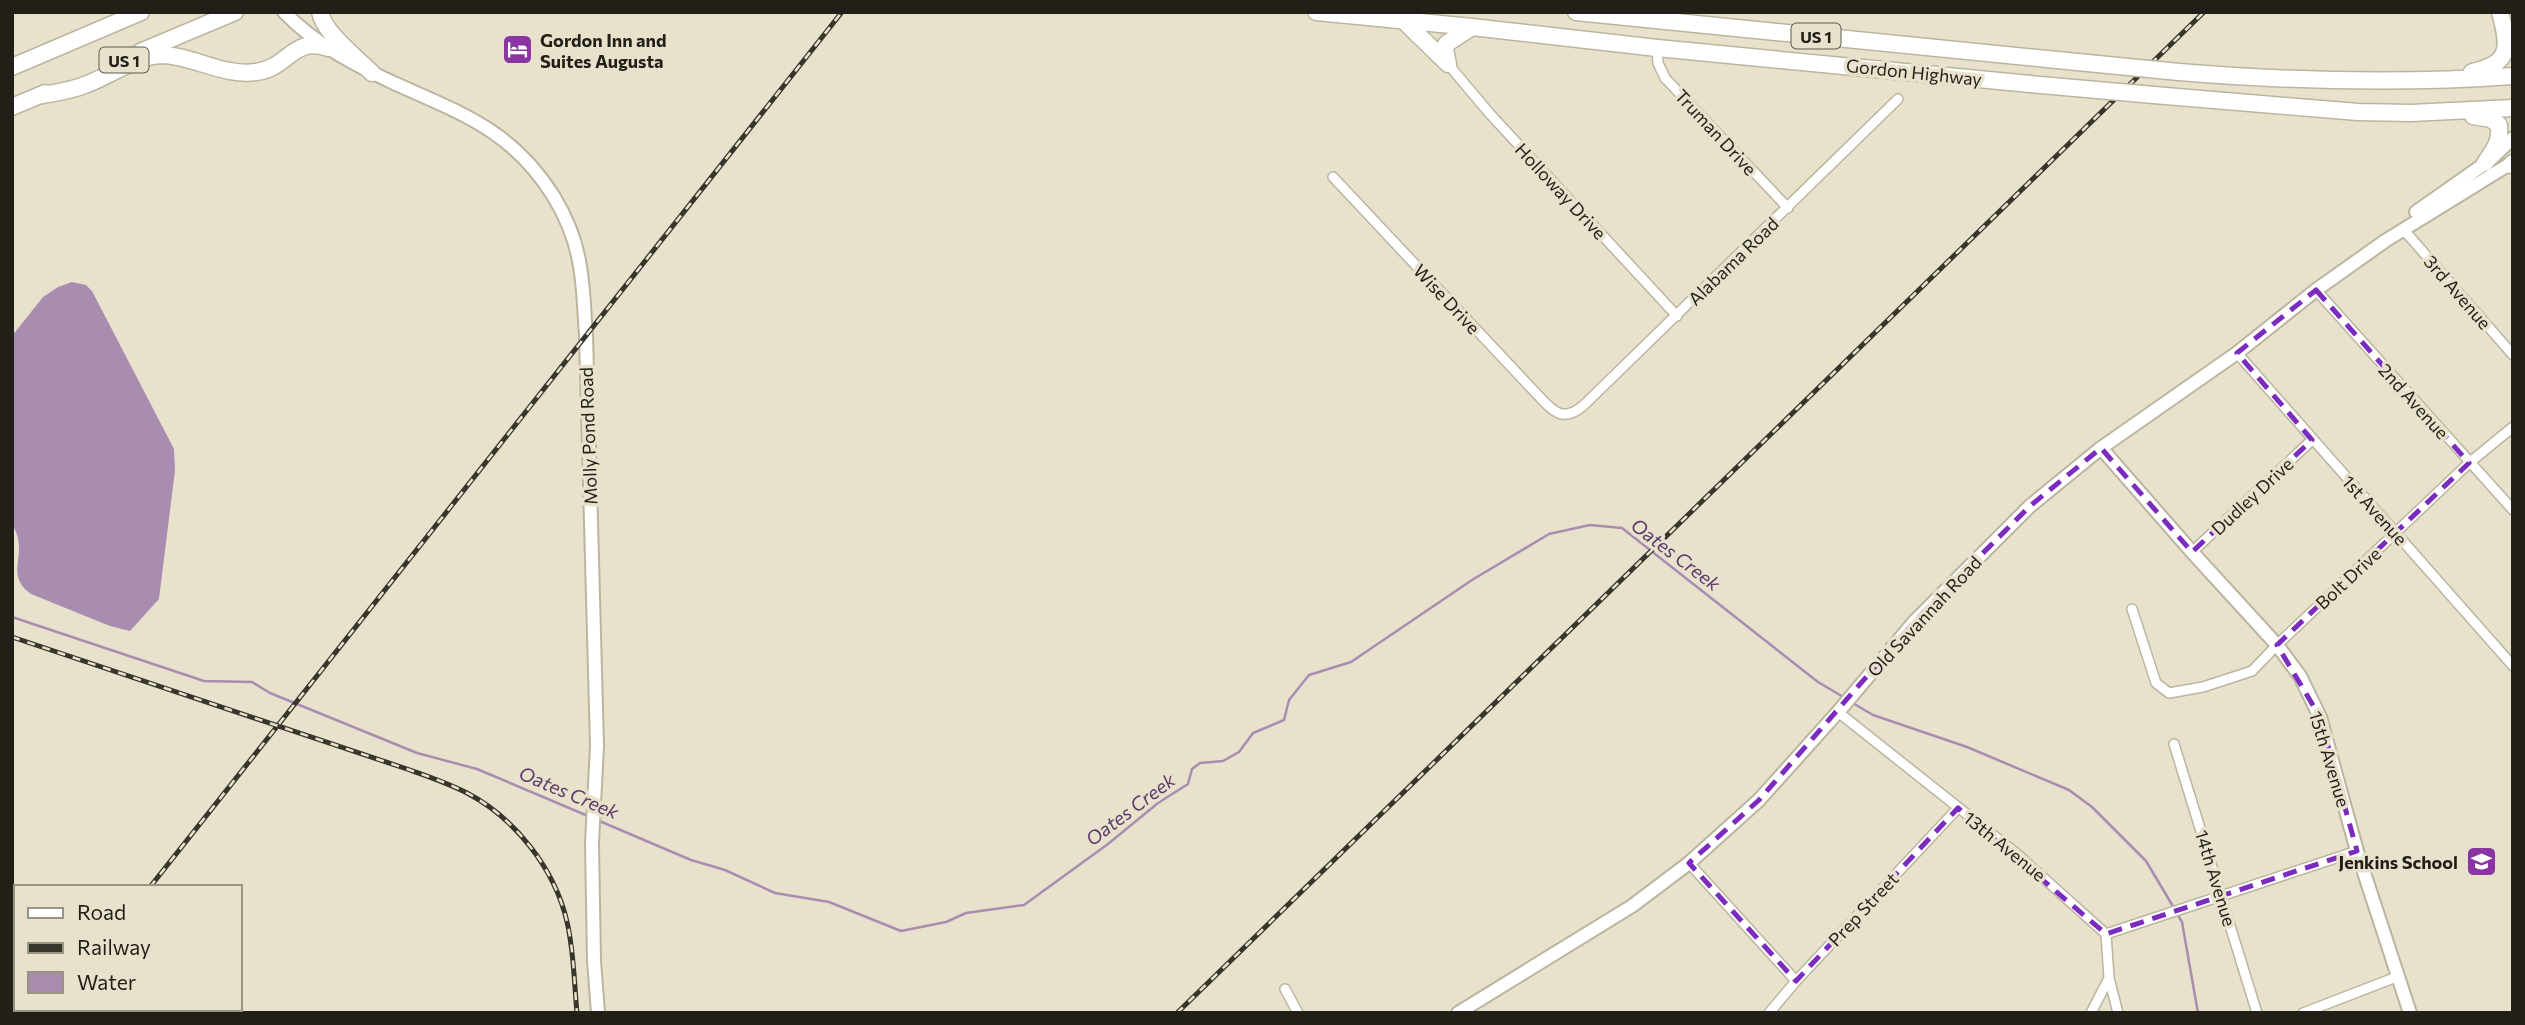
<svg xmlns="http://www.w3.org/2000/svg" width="2525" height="1025" font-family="Commissioner,sans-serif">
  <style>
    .water { fill: #a88db1 }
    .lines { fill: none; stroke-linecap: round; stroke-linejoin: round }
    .stream { stroke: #a88db1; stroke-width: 2.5 }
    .street-casing { stroke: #bbb5a0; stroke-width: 12 }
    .secondary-casing { stroke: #bbb5a0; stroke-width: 16 }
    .highway-casing { stroke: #bbb5a0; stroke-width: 19 }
    .street { stroke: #fff; stroke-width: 9 }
    .secondary { stroke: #fff; stroke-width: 12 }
    .highway { stroke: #fff; stroke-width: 16 }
    .rail-casing { stroke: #38362c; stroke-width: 5 }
    .rail { stroke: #e8e2cc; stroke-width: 2.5; stroke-dasharray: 8; stroke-linecap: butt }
    .highway-bridge-casing { stroke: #bbb5a0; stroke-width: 19; stroke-linecap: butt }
    .highway-bridge { stroke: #fff; stroke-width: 16 }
    .marked { fill: none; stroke: #7b2cbf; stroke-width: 5; stroke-dasharray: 14 9; stroke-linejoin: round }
    .labels { text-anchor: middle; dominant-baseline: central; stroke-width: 7; stroke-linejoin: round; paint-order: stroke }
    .shield { fill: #e8e2cc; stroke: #5d5a4d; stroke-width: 2 }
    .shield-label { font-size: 16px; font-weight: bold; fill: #211f17 }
    .poi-label { font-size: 18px; font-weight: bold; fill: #211f17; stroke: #e8e2cc; text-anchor: start }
    .street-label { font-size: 18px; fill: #211f17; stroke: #e8e2cc }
    .water-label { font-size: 19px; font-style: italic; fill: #5e396a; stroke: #e8e2cc }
  </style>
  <rect width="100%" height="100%" fill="#e8e2cc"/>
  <path class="water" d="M72,282l14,3 6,6 82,158 1,21 -16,129 -29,32 -20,-5 -79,-32c-29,-21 0,-39 -19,-70v-188l31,-39 15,-10z"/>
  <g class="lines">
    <path class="stream" d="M12,617l192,64 48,1 18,11 147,60 60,16 111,47
      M1851,702l22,13 94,32 102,43 23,17 54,54 28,47
      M597,820l94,40 34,10 50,23 54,9 72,29 45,-9 20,-9 58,-8 84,-61 50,-41 30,-19 4,-15 8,-6 23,-2 16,-9 14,-19 31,-13 5,-20 20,-25 42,-13 121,-82 77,-46 41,-9 32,3 196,154 27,16
      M2177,914l5,8 16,91"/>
    <defs>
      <path id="street" d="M1657,48l1,15 7,15 123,130
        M1448,64l42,50 187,202
        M1333,177l199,212c18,18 28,37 52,16l314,-306
        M2403,229l110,126
        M2316,290l197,220
        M2237,353l276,313
        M2192,552l120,-112
        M2132,609l24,74 13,10 34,-6 49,-16 25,-26 192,-182 44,-36
        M1838,712l179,142 89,80 3,44 9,35
        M2174,744l83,269
        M1689,863l107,118
        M2106,934l251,-83
        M1285,989l13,24
        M1769,1013l27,-32 162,-173
        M2091,1013l18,-35
        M2303,1013l96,-37"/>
      <path id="secondary" d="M284,12c32,33 71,53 112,72 67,30 117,47 158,113 12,20 21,41 25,64 5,24 5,50 7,74l11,411 -5,97 2,118 4,52
        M2416,212l74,-52 23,-22
        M2101,448l91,104 85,93 23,31 20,41 37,134 53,162
        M1458,1013l174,-107 57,-43 70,-63 79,-88 77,-91 115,-115 71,-58 136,-95 79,-63 69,-49 128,-79"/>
      <path id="highway" d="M320,12c4,21 36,45 52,61
        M1316,12l156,15 185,21 373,36
        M1576,12l481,48
        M1404,21l44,43
        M140,52l95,-40
        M1448,64l-3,-15 1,-5 26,-17
        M12,67l129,-55
        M2179,72c111,9 222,12 334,4
        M2472,72c40,-8 37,-26 28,-60
        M2154,95l204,17 53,1 102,-5
        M38,96c15,-3 32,-5 47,-11 22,-8 52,-29 76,-30 31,0 63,22 95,17 33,-4 36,-36 72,-24
        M12,107l33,-14
        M2473,116l18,3 8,6c2,16 -5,25 -14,38
        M2511,165l2,-2"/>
    </defs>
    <use href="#street" class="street-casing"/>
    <use href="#secondary" class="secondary-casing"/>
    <use href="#highway" class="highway-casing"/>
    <use href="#street" class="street"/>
    <use href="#secondary" class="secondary"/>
    <use href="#highway" class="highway"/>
    <defs>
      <path id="rail" d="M12,637l395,132c20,7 41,14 60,24 48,25 88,76 100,129 7,29 7,60 10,91
        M150,887l692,-875
        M50,1013l3,-4
        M1177,1013l1027,-1001"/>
    </defs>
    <use href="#rail" class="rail-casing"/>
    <use href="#rail" class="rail"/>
    <defs>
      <path id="highway-bridge" d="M2057,60l122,12
        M2030,84l124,11"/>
    </defs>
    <use href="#highway-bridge" class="highway-bridge-casing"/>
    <use href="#highway-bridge" class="highway-bridge"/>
  </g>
  <path class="marked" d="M2316,290l153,173 -192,182 43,72 37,134 -251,83 -148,-126 -162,173 -107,-118 70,-63 156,-179 115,-115 71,-58 91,104 120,-112 -75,-87z"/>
  <defs>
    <symbol id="hotel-square" viewBox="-11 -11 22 22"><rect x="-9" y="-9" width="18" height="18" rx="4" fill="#8a35a2" stroke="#e8e2cc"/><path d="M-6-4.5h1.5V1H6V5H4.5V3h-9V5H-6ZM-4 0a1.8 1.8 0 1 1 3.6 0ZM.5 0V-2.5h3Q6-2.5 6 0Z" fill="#fff"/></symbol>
    <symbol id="school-square" viewBox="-11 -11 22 22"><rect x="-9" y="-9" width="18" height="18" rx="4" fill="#8a35a2" stroke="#e8e2cc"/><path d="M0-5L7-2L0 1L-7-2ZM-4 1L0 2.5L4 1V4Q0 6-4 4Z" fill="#fff"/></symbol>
  </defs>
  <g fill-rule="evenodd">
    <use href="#hotel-square" x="500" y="32" width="35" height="35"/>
    <use href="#school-square" x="2464" y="844" width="35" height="35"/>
  </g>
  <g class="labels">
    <g class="shield">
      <rect x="1791.5" y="23.5" width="49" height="25" rx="5"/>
      <rect x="99.5" y="47.5" width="49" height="25" rx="5"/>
    </g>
    <g class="shield-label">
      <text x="1816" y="36">US 1</text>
      <text x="124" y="60">US 1</text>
    </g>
    <g class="poi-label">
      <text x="540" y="40">Gordon Inn and<tspan x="540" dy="21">Suites Augusta</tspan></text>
      <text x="2458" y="862" text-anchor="end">Jenkins School</text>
    </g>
    <g class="street-label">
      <text transform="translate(1914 72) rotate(6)">Gordon Highway</text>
      <text transform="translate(1716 132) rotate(47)">Truman Drive</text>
      <text transform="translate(1561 191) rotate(47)">Holloway Drive</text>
      <text transform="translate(1733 261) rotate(-44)">Alabama Road</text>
      <text transform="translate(2458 292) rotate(49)">3rd Avenue</text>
      <text transform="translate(1447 299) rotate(47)">Wise Drive</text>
      <text transform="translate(2414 401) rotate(48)">2nd Avenue</text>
      <text transform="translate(588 436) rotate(-92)">Molly Pond Road</text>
      <text transform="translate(2252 496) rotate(-43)">Dudley Drive</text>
      <text transform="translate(2375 510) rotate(48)">1st Avenue</text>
      <text transform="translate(2348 578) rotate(-43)">Bolt Drive</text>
      <text transform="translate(1924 616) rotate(-47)">Old Savannah Road</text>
      <text transform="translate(2330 759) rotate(73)">15th Avenue</text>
      <text transform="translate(2005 846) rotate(39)">13th Avenue</text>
      <text transform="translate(2216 878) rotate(73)">14th Avenue</text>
      <text transform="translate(1863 909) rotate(-47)">Prep Street</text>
    </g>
    <g class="water-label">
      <text transform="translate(1676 554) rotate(37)">Oates Creek</text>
      <text transform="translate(569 792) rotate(23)">Oates Creek</text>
      <text transform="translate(1130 809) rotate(-37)">Oates Creek</text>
    </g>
  </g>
  <rect width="2525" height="1025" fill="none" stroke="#211f17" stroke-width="28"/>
  <rect x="14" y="885" width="228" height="126" fill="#e8e2cc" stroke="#989484" stroke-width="2"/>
  <rect x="28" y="908" width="35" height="10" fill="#ffffff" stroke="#989484" stroke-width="2"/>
  <text x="77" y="920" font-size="21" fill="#211f17">Road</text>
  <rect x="28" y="943" width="35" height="10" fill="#38362c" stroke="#989484" stroke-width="2"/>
  <text x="77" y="955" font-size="21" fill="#211f17">Railway</text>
  <rect x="28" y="972" width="35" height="21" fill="#a88db1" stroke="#989484" stroke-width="2"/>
  <text x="77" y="990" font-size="21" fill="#211f17">Water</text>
</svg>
